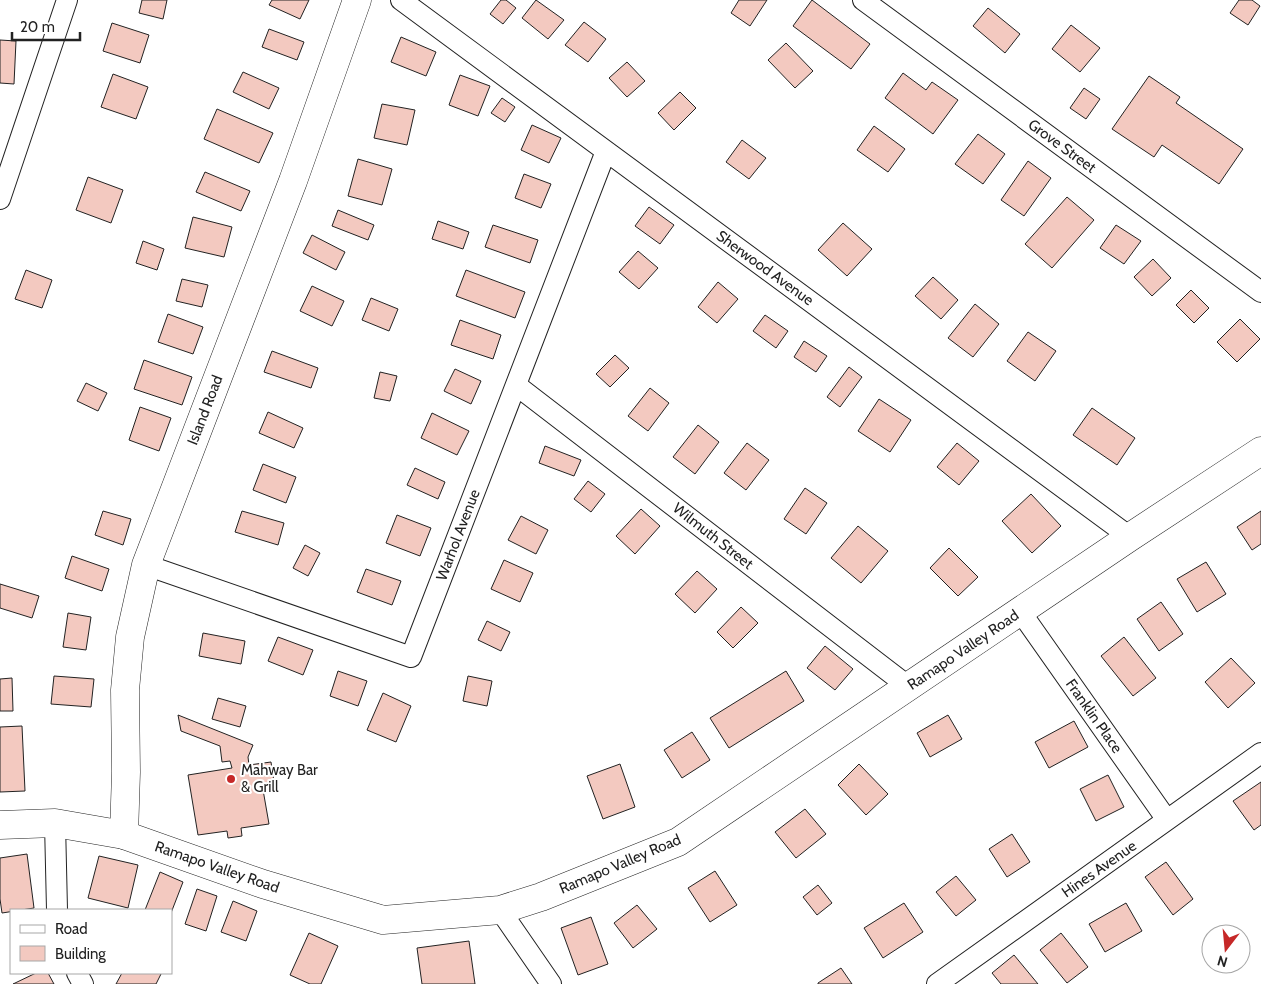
<svg xmlns="http://www.w3.org/2000/svg" width="1261" height="984" font-family="Cabin,sans-serif">
  <style>
    .building { fill: #f3c9c0; stroke: #222 }
    .lines { fill: none; stroke-linecap: round; stroke-linejoin: round }
    .minor-casing { stroke: #222; stroke-width: 22 }
    .secondary-casing { stroke: #222; stroke-width: 29 }
    .primary-casing { stroke: #222; stroke-width: 29 }
    .minor { stroke: #fff; stroke-width: 20 }
    .secondary { stroke: #fff; stroke-width: 28 }
    .primary { stroke: #fff; stroke-width: 28 }
    .poi-dot { fill: #c62828; stroke: #fff; stroke-width: 2 }
    .labels { text-anchor: middle; dominant-baseline: central; stroke-width: 4; stroke-linejoin: round; paint-order: stroke }
    .street-label { font-size: 15px; fill: #222; stroke: #fff }
    .poi-label { font-size: 15px; fill: #222; stroke: #fff; text-anchor: start }
  </style>
  <rect width="100%" height="100%" fill="#fff"/>
  <path class="building" d="M142,0h25l-4,19 -24,-6z
    M272,0h37l-9,19 -31,-14z
    M501,0h5l10,8 -13,16 -13,-10z
    M536,0l28,20 -16,19 -26,-21z
    M739,0h28l-17,26 -19,-13z
    M812,0l58,44 -19,25 -58,-43z
    M1239,0h13l8,6 -12,19 -18,-12z
    M988,8l32,26 -15,19 -32,-27z
    M584,22l22,17 -18,23 -23,-17z
    M112,23l37,12 -9,28 -37,-12z
    M1071,25l29,23 -20,24 -28,-23z
    M269,29l35,13 -7,18 -35,-13z
    M401,37l35,15 -10,24 -35,-14z
    M0,40l16,1 -2,43 -14,-1z
    M786,43l27,28 -18,17 -27,-28z
    M627,62l18,19 -18,16 -18,-19z
    M243,72l36,16 -10,21 -36,-17z
    M903,73l23,17 6,-8 26,18 -25,34 -48,-36z
    M113,74l35,13 -12,32 -35,-12z
    M460,75l30,11 -12,30 -29,-11z
    M1149,76l31,21 -4,6 67,46 -24,35 -57,-39 -8,12 -42,-28z
    M1084,88l16,11 -14,20 -16,-11z
    M680,92l16,16 -22,22 -16,-17z
    M502,98l13,9 -10,15 -14,-9z
    M382,104l33,6 -8,35 -33,-7z
    M217,109l56,24 -14,30 -55,-24z
    M532,125l29,13 -12,25 -28,-13z
    M874,126l31,23 -17,23 -31,-22z
    M978,134l27,20 -22,30 -28,-20z
    M742,140l24,18 -17,21 -23,-17z
    M358,159l34,10 -10,36 -34,-9z
    M1028,161l23,17 -27,38 -23,-16z
    M205,172l45,19 -9,20 -45,-19z
    M524,174l27,10 -10,24 -26,-10z
    M88,177l35,13 -12,33 -35,-13z
    M1067,197l27,23 -42,48 -27,-24z
    M649,207l25,18 -14,19 -25,-18z
    M338,210l36,15 -6,15 -36,-14z
    M193,217l39,10 -8,30 -39,-9z
    M438,221l31,11 -6,17 -31,-10z
    M843,223l29,26 -25,27 -29,-26z
    M493,225l45,15 -8,23 -45,-16z
    M1116,225l25,16 -17,23 -24,-16z
    M312,235l33,17 -9,18 -33,-17z
    M143,241l21,8 -7,21 -21,-7z
    M638,251l20,17 -19,21 -20,-17z
    M1153,259l18,19 -19,18 -18,-19z
    M26,270l26,10 -10,28 -27,-9z
    M466,270l59,22 -10,26 -59,-22z
    M933,277l25,23 -17,19 -26,-23z
    M182,279l26,6 -6,22 -26,-6z
    M718,282l20,17 -21,24 -19,-16z
    M312,286l32,15 -12,25 -32,-15z
    M1191,290l18,18 -15,15 -18,-18z
    M371,298l27,11 -9,22 -27,-11z
    M975,304l24,20 -26,33 -25,-19z
    M168,314l35,13 -10,27 -35,-12z
    M765,315l23,16 -12,17 -23,-17z
    M1240,319l20,20 -23,23 -20,-20z
    M460,320l41,15 -8,24 -42,-14z
    M1028,332l28,19 -21,30 -28,-20z
    M804,341l23,15 -11,16 -22,-15z
    M272,351l46,17 -7,20 -47,-16z
    M615,355l14,13 -19,19 -14,-13z
    M144,360l48,17 -10,28 -48,-16z
    M849,367l13,10 -22,30 -13,-10z
    M455,369l26,12 -10,23 -27,-13z
    M380,372l17,4 -7,25 -16,-3z
    M86,383l21,10 -9,18 -21,-10z
    M650,388l19,15 -21,28 -20,-15z
    M879,399l32,21 -21,32 -32,-21z
    M140,407l31,11 -12,33 -30,-11z
    M1092,408l43,30 -18,27 -44,-30z
    M268,412l35,16 -9,20 -35,-15z
    M432,413l37,18 -12,24 -36,-17z
    M698,425l21,17 -24,32 -22,-17z
    M747,443l22,17 -23,30 -22,-17z
    M957,443l22,18 -20,24 -22,-18z
    M545,446l36,14 -7,16 -35,-13z
    M263,464l33,13 -10,26 -33,-13z
    M415,468l30,14 -7,17 -31,-14z
    M588,481l17,13 -14,18 -17,-13z
    M805,488l22,15 -21,31 -22,-15z
    M1031,494l30,32 -29,27 -30,-32z
    M641,509l19,17 -25,28 -19,-18z
    M103,511l28,8 -8,26 -28,-10z
    M242,511l42,12 -6,22 -43,-13z
    M1261,511v33l-9,6 -15,-23z
    M397,515l34,13 -11,28 -34,-13z
    M521,516l27,14 -12,24 -28,-14z
    M858,526l30,25 -27,32 -30,-25z
    M305,545l15,8 -12,23 -15,-8z
    M949,548l29,29 -20,19 -28,-28z
    M72,556l37,13 -7,22 -37,-13z
    M504,560l29,13 -13,29 -29,-13z
    M1206,562l20,32 -29,18 -20,-33z
    M366,569l35,12 -9,24 -35,-13z
    M697,571l20,18 -22,24 -20,-19z
    M0,584l39,12 -7,22 -32,-10z
    M1161,602l22,32 -24,17 -22,-32z
    M741,607l17,16 -25,25 -16,-16z
    M68,613l23,4 -5,33 -23,-3z
    M487,621l23,11 -9,19 -23,-11z
    M203,633l42,8 -4,23 -42,-8z
    M278,637l35,13 -10,25 -35,-14z
    M1124,637l32,41 -23,18 -32,-40z
    M825,646l28,23 -18,21 -28,-22z
    M1231,658l24,25 -27,25 -23,-26z
    M338,671l29,10 -9,25 -28,-10z
    M786,671l18,30 -75,47 -19,-30z
    M54,676l40,3 -3,28 -40,-3z
    M468,676l24,5 -5,25 -24,-5z
    M12,678l1,33h-13v-32z
    M383,693l28,13 -15,36 -29,-12z
    M218,698l28,8 -6,21 -28,-8z
    M178,715l75,30 -5,12 1,8 22,-3 3,20 -12,2 7,40 -28,4 1,8 -14,2 -1,-7 -29,4 -10,-60 44,-7 -2,-7 -8,1 -2,-16 -39,-15z
    M948,715l14,24 -32,18 -13,-24z
    M1074,721l14,26 -39,21 -14,-26z
    M22,726l3,65 -25,1v-65z
    M692,732l18,28 -28,18 -18,-28z
    M620,764l15,43 -32,12 -16,-43z
    M859,764l29,30 -22,21 -28,-30z
    M1108,775l16,32 -28,14 -16,-32z
    M1261,782v43l-7,5 -21,-29z
    M805,809l21,25 -30,24 -21,-26z
    M1012,834l18,28 -23,15 -18,-28z
    M27,854l7,54 -32,5 -2,-14v-41z
    M99,856l39,9 -10,43 -40,-10z
    M1166,862l27,37 -20,16 -28,-38z
    M715,871l22,34 -27,17 -22,-34z
    M160,872l23,10 -12,31v-3h-26z
    M956,876l20,24 -20,16 -20,-24z
    M818,885l14,18 -15,12 -14,-18z
    M197,889l20,7 -11,35 -21,-7z
    M233,901l24,10 -11,30 -25,-9z
    M904,903l19,29 -40,26 -19,-30z
    M1126,903l16,28 -37,21 -16,-28z
    M637,905l20,24 -24,19 -19,-25z
    M591,917l17,47 -30,11 -17,-47z
    M309,933l29,13 -17,38h-11l-20,-9z
    M1061,933l27,34 -21,16 -27,-33z
    M469,941l6,43h-53l-5,-36z
    M1014,955l24,29h-37l-9,-11z
    M841,968l11,16h-34v-1z
    M36,973h12l6,11h-41z
    M122,973h37l2,1 -5,10h-40z"/>
  <g class="lines">
    <defs>
      <path id="minor" d="M401,0l729,537
        M863,0l398,292
        M0,199l67,-199
        M516,385l393,302
        M146,565l265,92 195,-506
        M1020,611l147,209
        M55,823l2,87
        M500,910l51,74
        M77,973l6,11
        M937,984l324,-231"/>
      <path id="secondary" d="M124,835l2,-63 -1,-82 5,-53 16,-72 147,-384 64,-181"/>
      <path id="primary" d="M0,825l55,-2 69,12 139,49 120,36 117,-10 41,-13 137,-55 452,-305 131,-86"/>
    </defs>
    <use href="#minor" class="minor-casing"/>
    <use href="#secondary" class="secondary-casing"/>
    <use href="#primary" class="primary-casing"/>
    <use href="#minor" class="minor"/>
    <use href="#secondary" class="secondary"/>
    <use href="#primary" class="primary"/>
  </g>
  <circle class="poi-dot" cx="231" cy="779" r="5"/>
  <g class="labels">
    <g class="street-label">
      <text transform="translate(1062 146) rotate(36)">Grove Street</text>
      <text transform="translate(765 268) rotate(36)">Sherwood Avenue</text>
      <text transform="translate(205 410) rotate(-69)">Island Road</text>
      <text transform="translate(458 535) rotate(-69)">Warhol Avenue</text>
      <text transform="translate(713 536) rotate(38)">Wilmuth Street</text>
      <text transform="translate(963 650) rotate(-34)">Ramapo Valley Road</text>
      <text transform="translate(1094 716) rotate(55)">Franklin Place</text>
      <text transform="translate(620 864) rotate(-23)">Ramapo Valley Road</text>
      <text transform="translate(217 867) rotate(19)">Ramapo Valley Road</text>
      <text transform="translate(1099 869) rotate(-35)">Hines Avenue</text>
    </g>
    <g class="poi-label">
      <text x="241" y="770">Mahway Bar<tspan x="241" dy="17">&amp; Grill</tspan></text>
    </g>
  </g>
  <rect x="10" y="909" width="162" height="65" fill="#ffffff" stroke="#a7a7a7"/>
  <rect x="20" y="925" width="25" height="8" fill="#ffffff" stroke="#a7a7a7"/>
  <text x="55" y="934" font-size="15" fill="#222222">Road</text>
  <rect x="20" y="946" width="25" height="15" fill="#f3c9c0" stroke="#a7a7a7"/>
  <text x="55" y="959" font-size="15" fill="#222222">Building</text>
  <g transform="translate(1226 949) rotate(196)"><circle r="24" fill="#ffffff" stroke="#a7a7a7"/>
  <path d="M0-4L9 19L0 12L-9 19Z" fill="#c62828"/>
  <text y="-8" font-size="14" font-weight="bold" text-anchor="middle" fill="#222222">N</text>
  </g>
  <path d="M12 32v8h68v-8" fill="none" stroke="#222222" stroke-width="2.5"/>
  <text x="20" y="32" font-size="15" fill="#222222" stroke="#ffffff" stroke-width="4" paint-order="stroke">20 m</text>
</svg>
